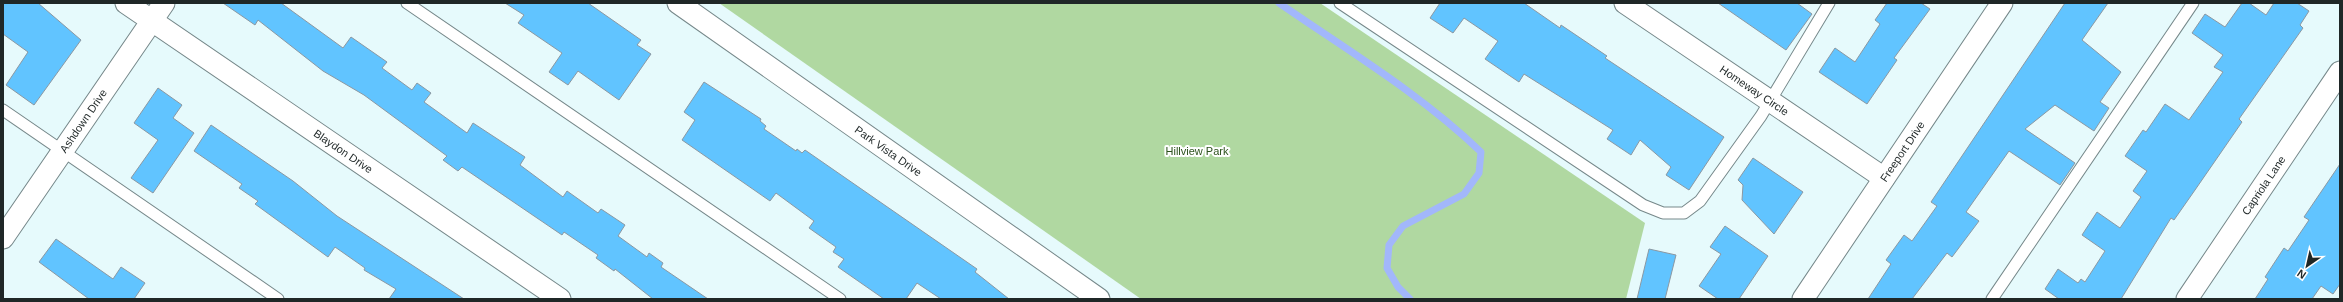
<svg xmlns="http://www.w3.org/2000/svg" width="2343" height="302" font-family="Helvetica,sans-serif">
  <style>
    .green { fill: #b0d8a1 }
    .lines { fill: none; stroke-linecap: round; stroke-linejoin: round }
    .stream { stroke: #a2b7fb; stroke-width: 7 }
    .building { fill: #61c4ff; stroke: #8b98a2 }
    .service-casing { stroke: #76888a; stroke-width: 13 }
    .minor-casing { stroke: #76888a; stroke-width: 23 }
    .service { stroke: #fff; stroke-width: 11 }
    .minor { stroke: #fff; stroke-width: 21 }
    .labels { text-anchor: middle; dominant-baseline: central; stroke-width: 4; stroke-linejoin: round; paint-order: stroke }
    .street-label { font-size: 11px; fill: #1f2727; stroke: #fff }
    .park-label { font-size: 11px; fill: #2b511b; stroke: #fff }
  </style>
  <rect width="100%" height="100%" fill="#e6fafc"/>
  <path class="green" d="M719,3h601l325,220 -19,76h-485z"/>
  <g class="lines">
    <path class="stream" d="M1279,3c68,47 142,91 202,149l-2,21 -15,21 -61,32 -14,19 -2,23 11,19 12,12"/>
  </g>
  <path class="building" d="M3,3h35l43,37 -47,65 -28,-20 22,-33 -25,-18z
    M223,3h58l62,45 8,-11 36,25 -5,6 30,22 5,-7 14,10 -7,9 43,31 6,-10 52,34 -5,8 43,32 4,-6 31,22 3,-4 24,16 -7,11 29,21 2,-4 14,10 -2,4 47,32h-55l-38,-30 -1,2 -18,-13 2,-3 -34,-23 -2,3 -100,-68 -4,4 -15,-11 4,-4 -83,-61 -41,-24 -65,-51 -3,5z
    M505,3h83l53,37 -4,5 14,9 -32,46 -41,-29 -10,14 -19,-13 13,-19 -44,-30 6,-8z
    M1440,3h84l36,25 1,-3 46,31 -2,2 119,79 -35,53 -23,-15 5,-8 -31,-27 -9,15 -24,-16 6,-9 -89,-56 -5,8 -34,-23 13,-18 -34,-23 -11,15 -23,-15z
    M1718,3h79l15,11 -26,36z
    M1887,3h34l9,6 -36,49 3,2 -30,44 -48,-32 16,-24 20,14 25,-38 -5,-4z
    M2065,3h43l-26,37 39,32 -21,30 9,6 -15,23 -39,-26 -30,24 50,34 -15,22 -51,-34 -43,61 13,9 -27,36 -5,-4 -35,46h-44l23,-35 -5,-4 18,-25 8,6 25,-35 -6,-4z
    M2242,3h7l17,12 8,-12h23l12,8 -9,14 3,3 -64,91 3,3 -47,68 -21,30 -3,-2 -50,81h-62l-14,-10 13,-20 20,14 3,-4 4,3 20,-31 -23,-16 15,-23 23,16 21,-31 -8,-6 14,-20 -22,-15 18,-26 3,2 19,-28 24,16 34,-48 -9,-5 9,-12 -31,-22 13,-19 20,13z
    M704,82l57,37 -1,2 6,5 -2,3 32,22 1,-2 5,4 3,-3 172,119 -2,3 34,27h-68l-24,-16 -11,16h-22l-46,-32 6,-8 -11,-7 3,-5 -27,-19 5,-7 -38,-28 -6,8 -88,-61 13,-20 -11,-8z
    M158,88l24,17 -9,13 21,15 -41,60 -22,-15 27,-38 -24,-17z
    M211,125l82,56 44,35 127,83h-75l7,-10 -32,-19 1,-2 -30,-21 -7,10 -73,-53 3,-3 -19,-13 3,-4 -48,-33z
    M1753,158l50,34 -29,42 -32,-34 1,-15 -5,-5z
    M2340,164v120l-7,10 -12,-8 -9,13h-57l13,-20 -3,-2 19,-29 4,3 21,-31 -5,-3z
    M1725,226l43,30 -29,43h-21l-19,-13 22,-32 -11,-7z
    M56,239l57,40 8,-12 24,16 -11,16h-45l-50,-37z
    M1649,249l27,6 -11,44h-28z"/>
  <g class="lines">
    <defs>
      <path id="service" d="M407,3l433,296
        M1340,3l303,202 20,8h21l16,-12 61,-85 68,-113
        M3,110l275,189
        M1992,299l201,-296"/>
      <g id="minor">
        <path id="s1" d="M126,3l434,296"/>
        <path id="s2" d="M678,3l421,296"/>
        <path id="s3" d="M1625,3l259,175"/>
        <path id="s4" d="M3,238l161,-235"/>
        <path id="s5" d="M1803,299l199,-296"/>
        <path id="s6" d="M2187,299l153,-227"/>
      </g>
    </defs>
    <use href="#service" class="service-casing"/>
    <use href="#minor" class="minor-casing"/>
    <use href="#service" class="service"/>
    <use href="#minor" class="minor"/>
  </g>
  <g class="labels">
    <g class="street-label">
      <text stroke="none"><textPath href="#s3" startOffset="156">Homeway Circle</textPath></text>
      <text stroke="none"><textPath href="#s4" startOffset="142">Ashdown Drive</textPath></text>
      <text stroke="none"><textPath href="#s1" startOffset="263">Blaydon Drive</textPath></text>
      <text stroke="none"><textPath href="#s2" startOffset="257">Park Vista Drive</textPath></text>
      <text stroke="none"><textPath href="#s5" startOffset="178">Freeport Drive</textPath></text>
      <text stroke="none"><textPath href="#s6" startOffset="137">Capriola Lane</textPath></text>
    </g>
    <g class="park-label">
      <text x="1197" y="151">Hillview Park</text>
    </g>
  </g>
  <rect width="2343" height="302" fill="none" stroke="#1f2727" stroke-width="8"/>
  <g transform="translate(2307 266) rotate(214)" stroke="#ffffff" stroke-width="3" paint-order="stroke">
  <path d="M0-3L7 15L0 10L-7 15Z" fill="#1f2727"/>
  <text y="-6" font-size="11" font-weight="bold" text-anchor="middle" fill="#1f2727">N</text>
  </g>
</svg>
